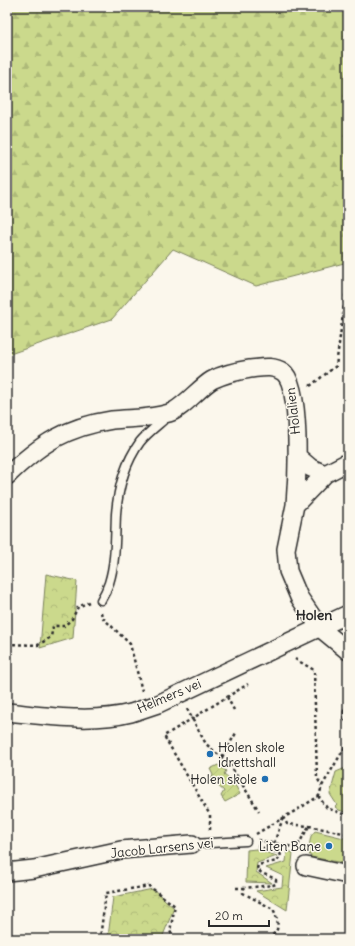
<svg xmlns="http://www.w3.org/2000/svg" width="355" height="946" font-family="Delius,sans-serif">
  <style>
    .forest { fill: url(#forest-firs); stroke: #7b825c }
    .park { fill: url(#park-crowns); stroke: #7b825c }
    .garden { fill: url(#garden-furrows); stroke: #7b825c }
    .pitch { fill: #cbd98c; stroke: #7b825c }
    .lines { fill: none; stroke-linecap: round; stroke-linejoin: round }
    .lane-casing { stroke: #2b2b2b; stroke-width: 11 }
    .street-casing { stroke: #2b2b2b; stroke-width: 20 }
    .path { stroke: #2b2b2b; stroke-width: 2.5; stroke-dasharray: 3 3; stroke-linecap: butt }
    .lane { stroke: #fbf7ec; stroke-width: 8 }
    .street { stroke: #fbf7ec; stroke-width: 17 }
    .path-bridge { stroke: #2b2b2b; stroke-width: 2.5; stroke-dasharray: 3 3; stroke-linecap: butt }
    .poi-dot { fill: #1f6fb2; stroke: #fbf7ec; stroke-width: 1.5 }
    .labels { text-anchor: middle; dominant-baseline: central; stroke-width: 3; stroke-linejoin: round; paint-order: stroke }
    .street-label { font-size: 13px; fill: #2b2b2b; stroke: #fbf7ec }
    .poi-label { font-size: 13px; fill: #2b2b2b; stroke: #fbf7ec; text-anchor: end }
    .neighbourhood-label { font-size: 14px; font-weight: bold; fill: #2b2b2b; stroke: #fbf7ec }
  </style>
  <defs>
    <pattern id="forest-firs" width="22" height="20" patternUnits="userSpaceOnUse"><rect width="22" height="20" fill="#cbd98c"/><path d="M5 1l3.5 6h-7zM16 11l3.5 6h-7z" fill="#aeba79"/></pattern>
    <pattern id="park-crowns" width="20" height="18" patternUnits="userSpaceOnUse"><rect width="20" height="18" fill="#cbd98c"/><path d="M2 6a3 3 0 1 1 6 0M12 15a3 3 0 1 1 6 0" fill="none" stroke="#aeba79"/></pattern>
    <pattern id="garden-furrows" width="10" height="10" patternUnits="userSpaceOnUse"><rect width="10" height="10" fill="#cbd98c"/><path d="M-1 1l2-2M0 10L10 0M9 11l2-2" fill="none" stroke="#aeba79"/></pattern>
  </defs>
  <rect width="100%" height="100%" fill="#fbf7ec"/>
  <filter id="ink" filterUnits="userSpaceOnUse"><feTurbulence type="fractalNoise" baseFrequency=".025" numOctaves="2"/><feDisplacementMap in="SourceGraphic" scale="8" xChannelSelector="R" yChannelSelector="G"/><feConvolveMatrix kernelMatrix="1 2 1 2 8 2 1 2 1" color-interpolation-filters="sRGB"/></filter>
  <g filter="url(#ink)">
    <path class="forest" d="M7,7h341v255l-92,24 -83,-37 -61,70 -105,36z"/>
    <path class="park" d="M46,574l31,7 -4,57 -33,10z
      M348,767v46l-9,-3 -4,-3 2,-2 -7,-11 6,-22z
      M256,849l21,7 -20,7 -1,9 16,11 -26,-1 1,-32z
      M287,850l6,3 -6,57 -31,-19 26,-4 1,-11 -17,-8 20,-6z
      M153,889l21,19 -12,30 -49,1 -5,-2 5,-40z"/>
    <path class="garden" d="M218,765l8,6 -2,3 9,7 7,13 -15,8 -4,-6 3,-5 -13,-11 2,-5 -3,-6z"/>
    <path class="pitch" d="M315,831l33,8v25l-37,-7 -3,-5 3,-16z"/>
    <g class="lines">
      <defs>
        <path id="lane" d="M101,600c3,-5 6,-11 8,-17 7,-22 6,-46 7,-69 2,-25 9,-51 24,-72 7,-9 18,-17 27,-25
          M348,712v5
          M192,844l54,-3"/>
        <path id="street" d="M297,456l14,12 14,6
          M348,462l-23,12 -30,31 -9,44 2,22 11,26 21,31 28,23
          M7,476c33,-32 59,-49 105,-56 19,-2 38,-1 57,-7 12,-3 31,-26 43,-33 12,-6 25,-9 38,-11 11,-1 23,-4 33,3 19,13 14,109 12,133
          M7,712c41,4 84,11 124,1 9,-3 18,-6 27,-9l190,-90
          M306,866l42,9
          M7,872l27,-3 87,-19 71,-6"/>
      </defs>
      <use href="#lane" class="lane-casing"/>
      <use href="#street" class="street-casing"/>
      <path class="path" d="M310,386l26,-20 10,-74 2,-1
        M101,612l1,5 28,27 12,47
        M7,644l31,1 13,-8 2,-11h11l8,-7 6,-12 11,-5
        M295,659l19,11 3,108 5,8
        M227,697l7,13
        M195,724l11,20 24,21 29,46
        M222,757l14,-24
        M318,796l9,12 21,8
        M283,817l4,7 22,2 39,8
        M210,830v-15l-46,-79 84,-52
        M256,834l44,-26 19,-12 3,-10 26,-44
        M258,840l35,7h4l12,-21
        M274,843l9,-25
        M257,846l23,7 1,3 -4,5 -19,4 -1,4c5,6 13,6 19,11v4l-3,1 -29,3 -1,5 30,16c3,5 7,17 3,22 -2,4 -8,6 -11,8
        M236,888h8
        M102,939l-2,-1 6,-45 43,-7 26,20 -5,25 4,8"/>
      <use href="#lane" class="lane"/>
      <use href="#street" class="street"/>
      <path class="path-bridge" d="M187,709l8,15"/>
    </g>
  </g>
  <g class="poi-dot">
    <circle cx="210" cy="754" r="4"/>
    <circle cx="265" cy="779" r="4"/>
    <circle cx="329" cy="846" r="4"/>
  </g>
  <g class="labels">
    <g class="street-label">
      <text transform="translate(293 411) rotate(-97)">Holalien</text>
      <text transform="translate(169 696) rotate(-23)">Helmers vei</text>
      <text transform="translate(162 848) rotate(-6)">Jacob Larsens vei</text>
    </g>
    <g class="poi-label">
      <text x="218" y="747" text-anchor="start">Holen skole<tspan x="218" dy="15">idrettshall</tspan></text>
      <text x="257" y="779">Holen skole</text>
      <text x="321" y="846">Liten Bane</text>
    </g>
    <g class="neighbourhood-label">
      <text x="314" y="615">Holen</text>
    </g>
  </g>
  <rect width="355" height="946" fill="none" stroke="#fbf7ec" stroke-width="24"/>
  <rect x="12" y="12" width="331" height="922" fill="none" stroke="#2b2b2b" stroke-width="1.5" filter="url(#ink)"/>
  <path d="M209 920v6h60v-6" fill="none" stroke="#2b2b2b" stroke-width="2"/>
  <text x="215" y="920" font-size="12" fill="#2b2b2b" stroke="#fbf7ec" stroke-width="3" paint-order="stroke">20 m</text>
</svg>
